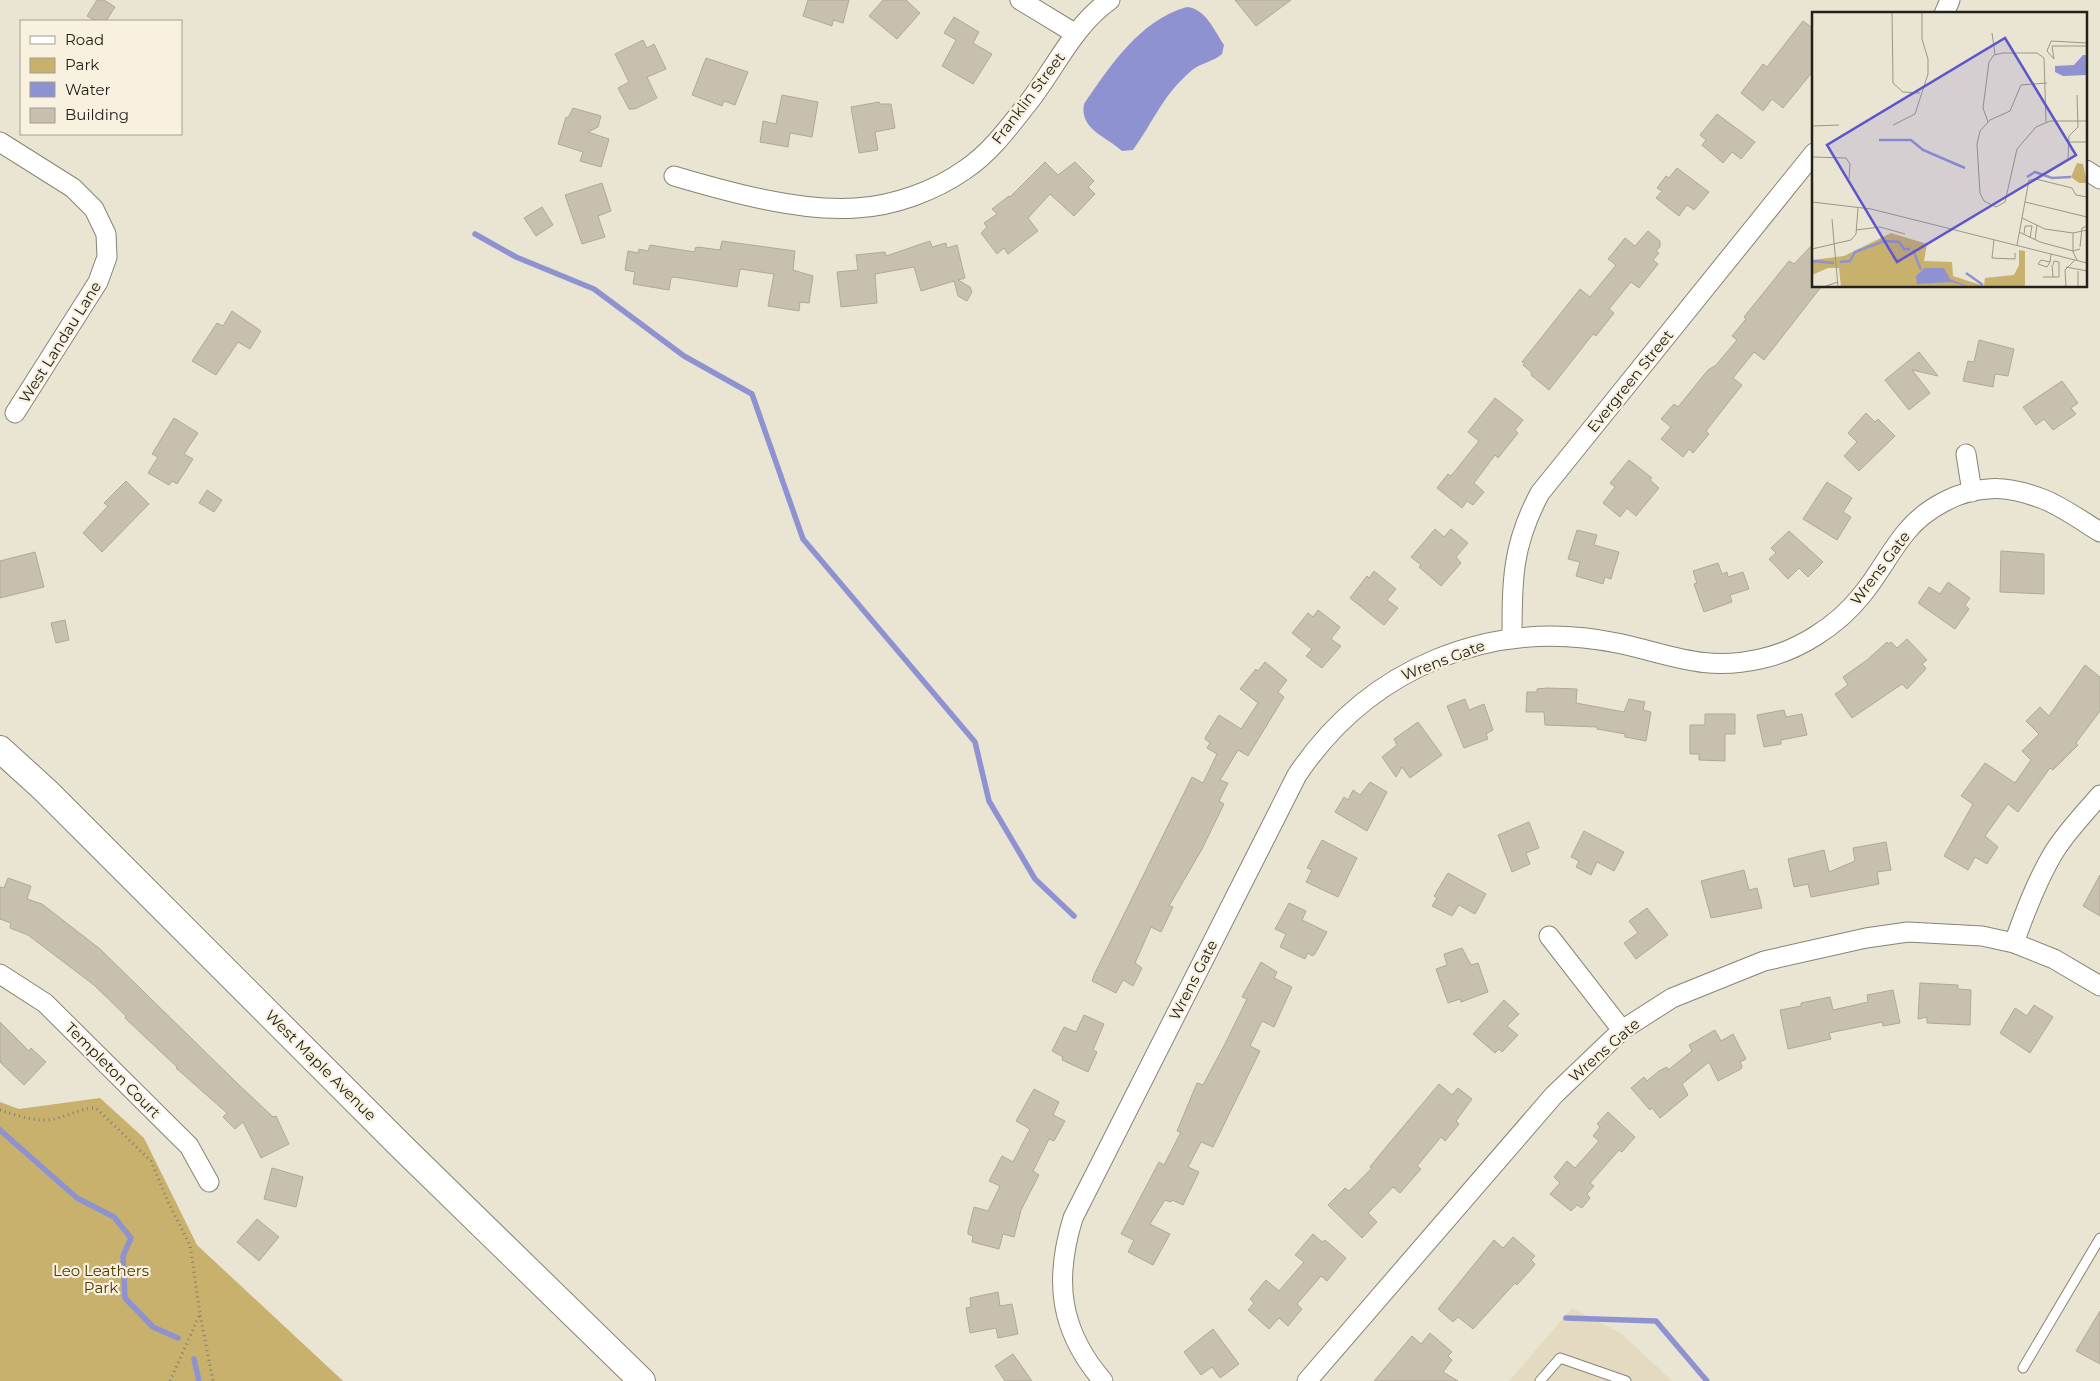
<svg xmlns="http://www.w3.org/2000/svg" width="2100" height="1381" font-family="Montserrat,sans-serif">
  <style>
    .built { fill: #e3dac1 }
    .green { fill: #c8b06d }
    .water { fill: #8f92d1 }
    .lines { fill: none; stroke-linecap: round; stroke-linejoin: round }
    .stream { stroke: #8f92d1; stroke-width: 5.5 }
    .building { fill: #c7c0af; stroke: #afa998 }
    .service-casing { stroke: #898373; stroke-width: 11 }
    .minor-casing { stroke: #898373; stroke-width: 21 }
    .secondary-casing { stroke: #898373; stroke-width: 28 }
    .path { stroke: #827e72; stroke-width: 3; stroke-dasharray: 1 4; stroke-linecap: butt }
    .service { stroke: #fff; stroke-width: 9 }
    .minor { stroke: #fff; stroke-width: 19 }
    .secondary { stroke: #fff; stroke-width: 26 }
    .labels { text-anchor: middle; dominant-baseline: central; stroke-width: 4.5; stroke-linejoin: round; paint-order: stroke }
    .street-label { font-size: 15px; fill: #24211b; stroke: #f8f1df }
    .park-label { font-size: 15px; fill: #4b3a00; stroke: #f8f1df }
    .inset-river { fill: none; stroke: #8f92d1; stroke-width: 2.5 }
    .inset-road { fill: none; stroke: #9b9689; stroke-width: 1 }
    .view { fill: #5e55cd; fill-opacity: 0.15; stroke: #5e55cd; stroke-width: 2.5 }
    .inset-edge { fill: none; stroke: #24211b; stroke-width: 2.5 }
  </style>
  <rect width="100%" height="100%" fill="#eae4d2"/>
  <path class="built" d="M1572,1308l50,26 50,47h-163z"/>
  <path class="green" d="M100,1098l44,40 53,107 146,136h-343v-279l19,7z"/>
  <path class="water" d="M1187,7c19,2 27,23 37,38l-2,9c-9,8 -22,9 -31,17 -29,25 -37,50 -58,79l-11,1c-15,-14 -43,-22 -38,-47 26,-38 56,-84 103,-97z"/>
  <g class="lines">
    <path class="stream" d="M475,234l41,23 78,32 90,67 68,38 51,145 172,203 14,59 46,78 39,37
      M0,1130l77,68 37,19 17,21 -8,18 2,42 28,29 25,11
      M1566,1318l90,3 51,60
      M194,1359l5,22"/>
  </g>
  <path class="building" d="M97,0h7l11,7 -9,14h-10l-9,-5z
    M808,0h41l-6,23 -10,-3 -1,6 -29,-10z
    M883,0h23l14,13 -23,26 -28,-23z
    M1235,0h56l-35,26z
    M954,17l25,15 -6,11 19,11 -19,30 -31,-18 14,-26 -12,-7z
    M1803,21l11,8v41l-31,38 -11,-9 -9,12 -22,-18 22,-29 4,3z
    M643,40l4,8 7,-4 12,25 -19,8 10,21 -22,11h-6l-11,-21 11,-6 -14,-28z
    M706,58l42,14 -13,33 -11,-4 -2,5 -30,-11z
    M782,95l36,7 -6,35 -22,-4 -2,14 -28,-5 3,-21 13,3z
    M879,102l1,2h11l4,24 -20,4 3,18 -19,3 -8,-46z
    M573,108l28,8 -3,11 -10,5 21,7 -8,28 -21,-6 3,-9 -25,-8 8,-27 2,1z
    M1717,114l38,28 -14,17 -9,-7 -9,11 -21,-18 4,-5 -6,-5z
    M1045,162l13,13 17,-13 19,19 -6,6 7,7 -21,22 -24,-22 -22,24 10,13 -30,23 -4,-6 -7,6 -16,-21 6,-6 -3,-4 13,-9 -5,-5 17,-13 1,1z
    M1677,168l32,24 -15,18 -7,-5 -8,11 -23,-18 6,-7 -5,-3 9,-12 3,2z
    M602,183l9,28 -13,5 7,21 -23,7 -17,-49z
    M542,207l11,18 -17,11 -12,-18z
    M1648,231l12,10v6l-4,4 3,2 -6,7 5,4 -19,24 -8,-6 -22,27 5,4 -18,23 -3,-2 -44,56 -18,-15 1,-2 -9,-8 2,-2 -3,-1 58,-73 10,8 26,-32 -8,-6 17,-21 10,8z
    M722,241l73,10 -2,19 20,6 -4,27 -9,-1 -1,9 -31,-5 6,-32 -34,-5 -3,18 -63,-10 -3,1 -2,12 -36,-6 2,-12 -10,-2 3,-19 10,2 1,-4 9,2 2,-6 45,7v-4l3,-1 22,3z
    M930,241l2,6 14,-4 1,5 10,-3 8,33 -7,2 12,7 2,5 -5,9 -9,-5 -4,-15 -33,10 -7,-24 -39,7 2,29 -36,4 -4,-35 21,-2 -2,-15 29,-3 1,4z
    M1814,243v43l7,1 -57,73 -10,-8 -21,26 9,7 -36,46 3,3 -16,19 -4,-4 -6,8 -22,-18 10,-12 -10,-8 13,-15 4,3 30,-37 8,-5 21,-25 -5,-4 14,-17 -2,-2 45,-56 5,3z
    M232,311l29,20 -11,18 -12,-7 -22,33 -24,-14 25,-38 6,3z
    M1979,340l35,9 -6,27 -13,-2 -2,13 -30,-6 5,-20 6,1z
    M1919,352l19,24 -26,-6 18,23 -21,17 -24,-30z
    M2062,381l16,22 -7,5 5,6 -23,16 -9,-11 -8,6 -13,-18z
    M1495,398l28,22 -8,10 3,3 -20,25 -3,-3 -21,28 10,9 -11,13 -6,-4 -5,7 -25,-20 11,-14 3,2 28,-35 -11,-9z
    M1866,413l9,9 3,-3 17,17 -36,35 -15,-15 13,-14 -9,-9z
    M174,418l24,15 -14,21 9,5 -16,25 -5,-3 -3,4 -21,-12 10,-16 -6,-3z
    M1629,460l23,18 -2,2 9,8 -23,28 -9,-8 -7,9 -17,-14 12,-16 -5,-4z
    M126,481l23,23 -47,48 -19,-19 25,-27 -4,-3z
    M1827,482l25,16 -9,14 8,5 -14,23 -34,-21z
    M207,490l15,10 -8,12 -15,-9z
    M1435,529l9,8 7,-8 17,14 -12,14 5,6 -20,23 -22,-19 2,-2 -10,-8z
    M1577,530l20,5 -3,10 25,7 -8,27 -6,-2 -2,7 -27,-8 4,-14 -12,-3z
    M1789,531l34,31 -15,15 -9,-9 -11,11 -19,-20 7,-6 -5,-5z
    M2001,551l43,3v40l-44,-2z
    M35,552l9,35 -44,11v-37z
    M1718,563l4,11 5,-2 1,5 15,-5 6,17 -19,6 2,7 -28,10 -10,-28 3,-1 -4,-12z
    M1374,571l22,18 -9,11 11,8 -14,17 -34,-27 17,-22 2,2z
    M1948,582l22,16 -5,7 4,4 -14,20 -37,-26 11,-16 11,7z
    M1318,610l22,17 -9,12 10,7 -19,22 -16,-12 6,-7 -20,-16 16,-20 5,4z
    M65,620l4,20 -13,3 -5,-20z
    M1907,639l20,21 -5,4 4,4 -2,3 -17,18 -5,-5 -50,34 -17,-24 13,-9 -5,-8 24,-17 20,-18 1,2 3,-2 6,6z
    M1265,662l22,18 -9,12 6,5 -36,59 -10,-6 -18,30 8,3 -9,18 5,3 -22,45 -33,57 4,1 -12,25 -10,-5 -16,36 7,5 -9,18 -10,-6 -7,13 -24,-12 3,-8 97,-196 11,6 14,-29 -10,-6 3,-5 -5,-4 1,-3 13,-21 22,14 17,-26 -18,-14 16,-20 2,2z
    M2085,665l15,12v34l-24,32 2,2 -25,25 -3,-2 -32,44 -10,-8 -23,32 13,11 -11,17 -12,-7 -7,13 -24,-14 29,-52 -12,-8 13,-18 11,-15 30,20 16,-23 -9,-9 17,-17 -13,-13 14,-14 9,9z
    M1547,688l30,1 -1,14 48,9 5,-13 16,3 -2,8 8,2 -5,29 -21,-4v-3l-28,-5v-2l-52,-2 -1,-13h-18l1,-20h10v-3z
    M1465,699l4,11 15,-6 9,26 -7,4 2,5 -24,9 -17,-42z
    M1784,710l2,7 16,-3 5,21 -26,5v4l-17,3 -7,-32z
    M1705,714h30v20h-10v27l-26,-1v-6h-9v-29h15z
    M1418,722l24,33 -32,23 -8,-11 -6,10 -14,-20 15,-12 -3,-6z
    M1370,782l17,10 -20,39 -32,-19 9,-15 4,3 5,-10 7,5z
    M1529,822l10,26 -13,5 4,11 -18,8 -14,-37z
    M1584,831l40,21 -10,19 -17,-9 -6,13 -15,-8 3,-6 -8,-4z
    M1322,840l35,18 -19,39 -32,-15 6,-12 -5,-2z
    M1886,842l5,28 -14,2 2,12 -68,13 -3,-13 -14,3 -6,-28 36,-9 5,22 26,-11 -2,-13z
    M1744,870l5,20 8,-2 5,20 -51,10 -10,-37z
    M1448,873l38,21 -11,20 -16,-9 -7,11 -20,-10 5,-8 -3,-2z
    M2100,875v41l-17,-10z
    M8,878l23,8 -4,13 15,5 58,45 138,135 35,33 3,-1 13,28 -28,14 -18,-36 -8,7 -12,-12 4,-4 -51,-45 1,-1 -52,-49 1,-2 -32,-31 -66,-50 -18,-7 1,-5 -11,-4v-32l4,1z
    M1289,903l17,8 -4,9 25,12 -12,22 -3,2 -4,-3 -3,6 -25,-12 6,-13 -11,-5z
    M1647,908l21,27 -32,24 -12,-16 14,-10 -9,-12z
    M1462,948l9,17 7,-2 10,29 -27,10 -1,-3 -12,4 -12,-34 11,-4 -3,-11z
    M1261,962l16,10 -3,6 18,9 -18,40 -12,-6 -12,25 10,5 -47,96 -12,-5 -13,25 11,5 -16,33 -11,-5 -1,2 -6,-2 -15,24 20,10 -17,31 -25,-13 6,-12 -13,-6 38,-72 5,3 17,-33 -4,-1 20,-48 6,2 22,-41 22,-45 -5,-2z
    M1920,983l38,2v4l13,1 -1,35 -43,-2v-6l-9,2z
    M1893,990l7,33 -17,3 -1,-4 -53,11 2,6 -43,10 -8,-39 21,-4v-3l29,-6 3,13 35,-8 -1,-7z
    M1504,1000l15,14 -12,12 11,9 -16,17 -3,-3 -4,4 -22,-19z
    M2034,1005l19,12 -23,36 -30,-20 15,-25 12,8z
    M1084,1015l20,9 -11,26 4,2 -9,20 -26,-12 1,-3 -11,-6 12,-24 12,5z
    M0,1022l29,29 2,-3 15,14 -22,23 -24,-23z
    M1715,1030l6,11 12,-7 13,25 -6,3 2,4 -1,3 -23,12 -9,-19 -27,22 6,11 -28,23 -8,-10 -2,2 -19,-22 13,-11 3,4 12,-10 8,-4 1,3 24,-19 -3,-6z
    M1439,1084l13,11 6,-7 14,11 -16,22 3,3 -14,17 -4,-4 -24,29 4,3 -21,24 -7,-6 -25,26 9,9 -15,16 -34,-33 17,-17 4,3 23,-23 -2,-1 12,-15z
    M1034,1089l25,13 -6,13 12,6 -11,20 -5,-2 -16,32 6,4 -18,35 -7,27 -11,-3 -4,15 -27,-7 1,-6 -5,-2v-3l6,-24 14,4 12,-25 -11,-5 13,-25 11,6 17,-33 -14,-8z
    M1608,1112l27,25 -13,15 -3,-2 -29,33 4,3 -7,8 3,4 -8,10 -5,-3 -6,6 -21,-17 10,-11 -6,-6 13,-16 8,7 24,-27 -6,-5 7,-9 -3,-3z
    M272,1168l31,9 -7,30 -32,-8z
    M257,1219l22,18 -20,24 -22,-19z
    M1313,1234l9,8 3,-2 21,18 -19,23 -6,-5 -24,28 5,5 -14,17 -9,-8 -10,11 -21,-19 6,-7 -4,-4 16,-19 13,11 25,-29 -9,-7z
    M1513,1237l22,19 -4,4 4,4 -2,3 -16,18 -2,-2 -42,46 -15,-12 -5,5 -15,-13 56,-69 9,8z
    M998,1292l2,14 12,-2 6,30 -20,4 -2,-10 -26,5 -4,-25 5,-1 -1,-9z
    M2100,1311v53l-24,-13z
    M1213,1329l26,35 -19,14 -8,-11 -11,8 -17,-23z
    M1430,1333l22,19 -4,4 4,4 -9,12 15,9h-84l38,-45 9,8z
    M1013,1354l19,27h-27l-10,-15z"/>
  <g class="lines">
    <defs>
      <path id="service" d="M2023,1368l77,-130
        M1540,1381l20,-23 66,23"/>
      <path id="minor" d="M1020,0l56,34
        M1944,14l6,-14
        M0,142l73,46 21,21 12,25 1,23 -9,25 -83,131
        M2086,170l14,9
        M674,176c54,16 126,36 182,32 38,-2 79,-17 110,-39 25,-17 43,-42 62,-66 27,-34 45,-77 82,-103
        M1966,454l6,38
        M1512,637c0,-57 0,-92 28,-144l274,-340
        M1549,936l73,94
        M2014,943c11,-31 23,-63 40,-91 13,-21 30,-38 46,-57
        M0,974l45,29 144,143 20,36
        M1103,1381c-44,-51 -49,-101 -30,-163l224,-443c72,-107 193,-158 320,-132 53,11 87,29 143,16 38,-8 77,-33 101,-63 17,-20 29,-45 46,-65 18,-22 52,-41 81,-42 18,-2 39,4 55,10 20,8 39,22 57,33
        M1307,1381l247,-286 68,-65 50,-32 92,-37 102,-23 42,-6 74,4 32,7 40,16 46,27"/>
      <path id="secondary" d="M0,749l45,41 358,358 239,233"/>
    </defs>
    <use href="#service" class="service-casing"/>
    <use href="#minor" class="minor-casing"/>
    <use href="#secondary" class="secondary-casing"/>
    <path class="path" d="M0,1110c17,5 36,13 54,9 15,-3 26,-11 42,-11l55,53 18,43 21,41 10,69
      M170,1381l30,-67 13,67"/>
    <use href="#service" class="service"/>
    <use href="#minor" class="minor"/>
    <use href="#secondary" class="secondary"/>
  </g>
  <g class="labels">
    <g class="street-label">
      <text transform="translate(1028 98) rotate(-53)">Franklin Street</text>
      <text transform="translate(60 342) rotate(-58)">West Landau Lane</text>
      <text transform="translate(1630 381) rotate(-51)">Evergreen Street</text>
      <text transform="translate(1880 568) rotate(-53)">Wrens Gate</text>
      <text transform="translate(1443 660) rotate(-21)">Wrens Gate</text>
      <text transform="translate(1193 980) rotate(-63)">Wrens Gate</text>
      <text transform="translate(1604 1050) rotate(-41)">Wrens Gate</text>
      <text transform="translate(321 1065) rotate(45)">West Maple Avenue</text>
      <text transform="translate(113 1070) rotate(45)">Templeton Court</text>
    </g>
    <g class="park-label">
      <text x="101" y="1270">Leo Leathers<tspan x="101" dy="17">Park</tspan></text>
    </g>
  </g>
  <g transform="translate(1812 12)">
    <rect width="275" height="275" fill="#eae4d2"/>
    <path d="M265,151l6,1 4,19h-8l-8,-6zM79,221l36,11 -3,17 28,1 1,14 31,10 1,-8 29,-3 5,-10v-15l6,1v36h-184l-2,-19h-11l-16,7v-15l32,-4z" fill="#c8b06d"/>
    <path d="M271,43h4v20l-24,1 -8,-4v-6l19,-1zM113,256h19l6,11 20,8 -19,-5 -34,2 -1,-8z" fill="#8f92d1"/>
    <path class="inset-river" d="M67,128h32l12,10 42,18M215,165l8,-5 17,6 19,-1M101,238l8,20M0,249l22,2M28,250l10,-1 5,-9 29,-11 15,1 5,7h6M154,261l17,12"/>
    <path class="inset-road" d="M80,0l1,71 10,9 17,1M180,21l3,21M275,31l-36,-2 -4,10 7,8 -2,-13h35M235,71l-26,2 -11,26 -20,9 -10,11 -3,13 3,49 4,8 12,6 9,-5 12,-53 19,-22 14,-6h37M176,110l-5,-14 6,-46 5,-7 9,-2h34l7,5 2,64M81,113l22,-11 13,-40v-15l-6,-20v-27M0,114l27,-1M256,130h19M0,145l34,1 4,6 -1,15M256,146l1,-22 9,-9 -1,-32M0,190l59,7 216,54M213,190l62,15M210,206l23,11 28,4M20,207l6,68M44,218l24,-3 25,7M207,220l21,10 33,9 7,-2M212,222l1,-8h7l-2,12M182,228l-2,18 23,1v-6M223,228l2,-15M205,233l12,-65 7,-1 36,9 4,7 11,2M268,235l2,-19 5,-2M0,237l39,-9 5,-6 2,-26M265,248l-4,-8v-19l14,-3M238,250l-3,5 -9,-3 3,-4 9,2 1,-8M241,253l1,-4 5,1v15h-6M254,255l21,4M266,259v16M231,265h10l-1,-12M11,275l15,-5M254,275l-1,-17 10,-10"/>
    <path class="view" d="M193,26l71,117 -179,107 -70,-117z"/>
    <rect width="275" height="275" class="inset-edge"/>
  </g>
  <rect x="20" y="20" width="162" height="115" fill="#f8f1df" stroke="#a39e91"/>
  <rect x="30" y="36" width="25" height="8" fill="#ffffff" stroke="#a39e91"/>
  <text x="65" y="45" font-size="15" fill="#24211b">Road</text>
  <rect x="30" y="58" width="25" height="15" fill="#c8b06d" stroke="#a39e91"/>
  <text x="65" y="70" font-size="15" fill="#24211b">Park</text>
  <rect x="30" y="82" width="25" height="15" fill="#8f92d1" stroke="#a39e91"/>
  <text x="65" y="95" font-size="15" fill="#24211b">Water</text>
  <rect x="30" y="108" width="25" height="15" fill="#c7c0af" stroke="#a39e91"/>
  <text x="65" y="120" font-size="15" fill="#24211b">Building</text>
</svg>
